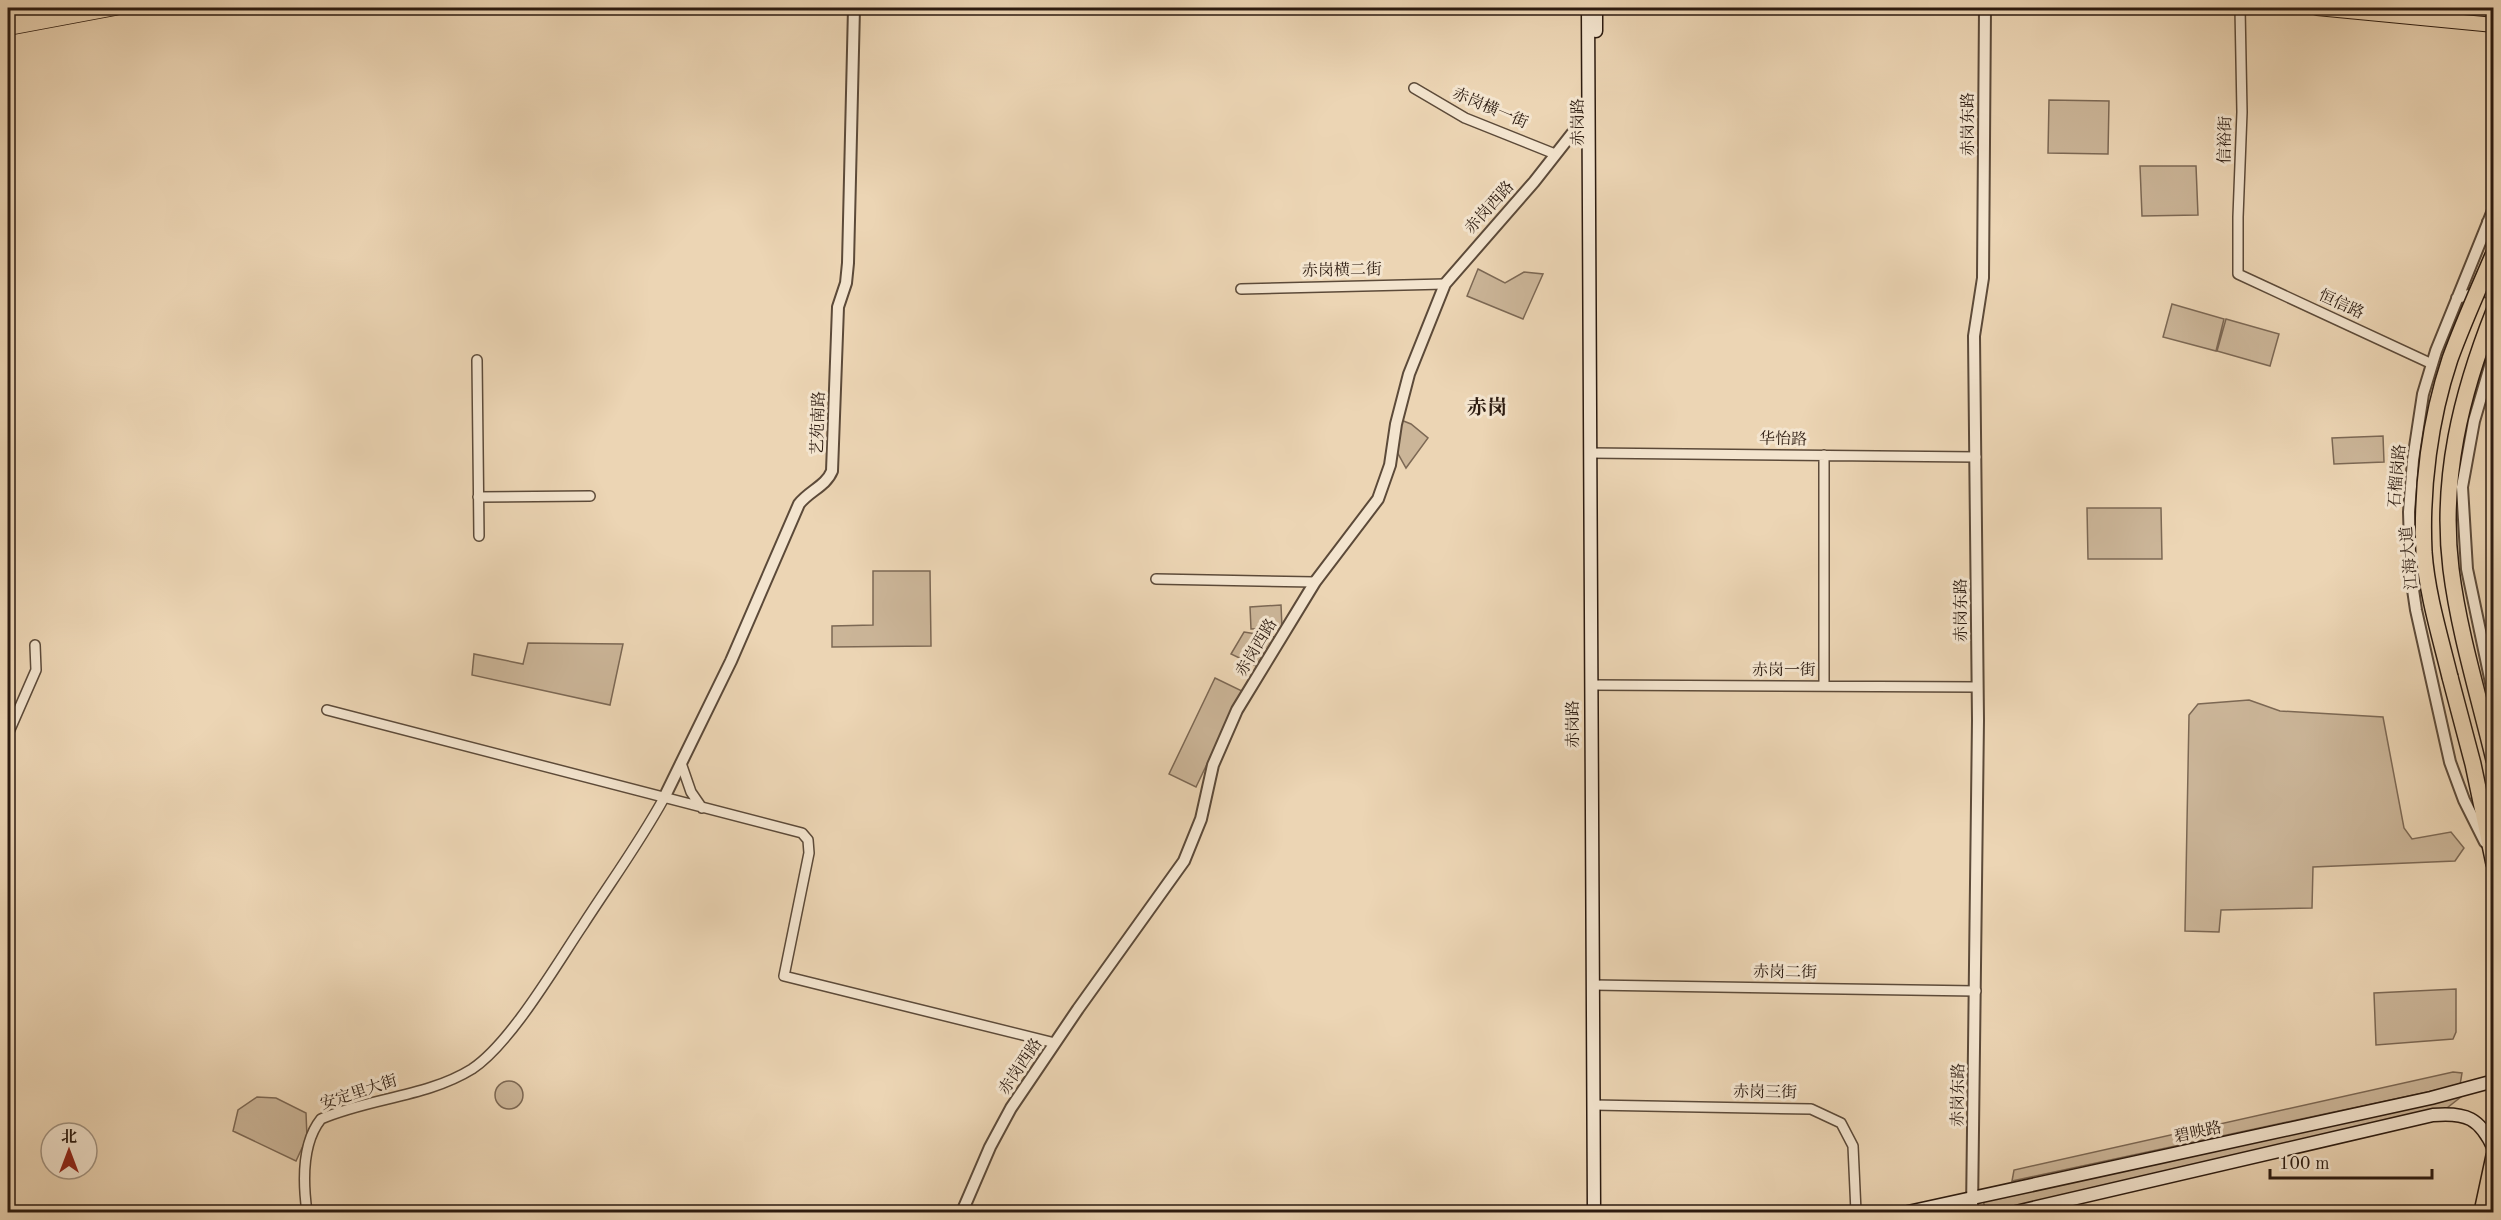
<svg xmlns="http://www.w3.org/2000/svg" width="2501" height="1220" font-family="'Old Standard TT','Noto Serif SC',serif">
  <style>
    .green { fill: #cbb598; stroke: #7c6854; stroke-width: 1.5 }
    .lines { fill: none; stroke-linecap: round; stroke-linejoin: round }
    .minor-casing { stroke: #5c4a39; stroke-width: 12 }
    .tertiary-casing { stroke: #5c4a39; stroke-width: 14 }
    .secondary-casing { stroke: #2c1b10; stroke-width: 15 }
    .primary-casing { stroke: #2c1b10; stroke-width: 16 }
    .trunk-casing { stroke: #2c1b10; stroke-width: 18 }
    .minor { stroke: #f3e4ce; stroke-width: 9 }
    .tertiary { stroke: #f3e4ce; stroke-width: 10 }
    .secondary { stroke: #f3e4ce; stroke-width: 12 }
    .primary { stroke: #ecd5b4; stroke-width: 14 }
    .trunk { stroke: #ecd5b4; stroke-width: 15 }
    .trunk-bridge-casing { stroke: #2c1b10; stroke-width: 18; stroke-linecap: butt }
    .trunk-bridge { stroke: #ecd5b4; stroke-width: 15 }
    .labels { text-anchor: middle; dominant-baseline: central; stroke-width: 6; stroke-linejoin: round; paint-order: stroke }
    .street-label { font-size: 16px; fill: #2c1b10; stroke: #f3e4ce }
    .quarter-label { font-size: 20px; font-weight: bold; fill: #2c1b10; stroke: #f3e4ce }
  </style>
  <rect width="100%" height="100%" fill="#ecd5b4"/>
  <filter id="stains"><feTurbulence type="fractalNoise" baseFrequency=".00333" numOctaves="4"/><feColorMatrix values="0 0 0 0 .2 0 0 0 0 .09 0 0 0 0 .02 0 0 0 .5 -.17"/></filter>
  <radialGradient id="worn" r=".72"><stop offset=".6" stop-color="#630" stop-opacity="0"/><stop offset="1" stop-color="#630" stop-opacity=".3"/></radialGradient>
  <path class="green" d="M2049,100l60,1 -1,53 -60,-1z
    M2140,166h56l2,49 -56,1z
    M1478,269l27,14 19,-11 19,2 -20,45 -56,-23z
    M2172,304l52,15 -8,32 -53,-14z
    M2226,319l53,15 -9,32 -53,-15z
    M1401,420l10,4 17,14 -22,30 -10,-18z
    M2383,436l1,26 -50,2 -2,-26z
    M2087,508h74l1,51h-74z
    M873,571h57l1,75 -99,1v-21l41,-1z
    M1281,605l1,23 -31,1 -1,-22z
    M1244,632l31,5 -19,29 -25,-12z
    M528,643l95,1 -13,61 -138,-30 2,-21 49,10z
    M1215,678l27,13 -46,96 -27,-13z
    M2249,700l31,11 103,6 21,111 8,11 39,-7 13,16 -9,13 -142,6 -1,41 -91,2 -2,22 -34,-1 4,-216 9,-11z
    M2456,989v43l-3,7 -77,6 -2,-52z
    M2453,1072l9,1 -2,12 -448,96 2,-11z
    M495 1095a14 14 0 1 1 28 0a14 14 0 1 1-28 0Z
    M2466,1093l-23,18 -449,101h-8l-3,-12z
    M257,1097l19,1 30,15 1,24 -11,24 -63,-30 5,-21z"/>
  <g class="lines">
    <defs>
      <path id="minor" d="M2240,8l2,104 -4,105v57l194,90
        M1414,88l51,30 90,36
        M1241,289l204,-5
        M477,360l2,176
        M1590,453l386,4
        M478,497l112,-1
        M1156,579l159,3
        M1591,685l386,2
        M1824,686v-231
        M327,710l475,123 6,7 1,13 -25,123 271,67
        M8,734l28,-64 -1,-25
        M681,763l10,29 11,16
        M1593,985l383,6
        M1593,1105l218,4 30,14 12,23 3,66
        M307,1212c-4,-29 -6,-68 14,-93 48,-21 106,-22 151,-50 39,-26 84,-104 111,-144 27,-42 57,-83 81,-127"/>
      <path id="tertiary" d="M2488,222l1,10 5,8
        M2457,298l27,-7 10,2
        M2494,353l-20,68 -12,66 5,82 27,128
        M664,798l67,-137 68,-157c10,-13 27,-18 33,-33l6,-164 8,-24 2,-20 6,-255
        M2485,842l-21,-42 -14,-38 -34,-152 -5,-34 -2,-64 4,-52 10,-66 13,-43 58,-143
        M962,1212l28,-65 21,-39 67,-99 106,-148 17,-42 12,-54 24,-55 78,-128 63,-83 12,-34 6,-41 13,-50 36,-90 89,-102 55,-70
        M1972,1212l6,-492 -4,-384 9,-58 2,-270"/>
      <path id="secondary" d="M1588,8l6,1204
        M1596,31v-23
        M1908,1212l523,-114 63,-17
        M2016,1212l417,-97c33,-3 47,3 61,34"/>
      <path id="primary" d="M2317,8l177,17
        M8,17l48,-6
        M8,28l107,-20"/>
      <path id="trunk" d="M2494,311c-33,83 -54,168 -43,258 8,64 28,128 43,191
        M2450,677l23,87 21,100
        M2482,1212l12,-56"/>
    </defs>
    <use href="#minor" class="minor-casing"/>
    <use href="#tertiary" class="tertiary-casing"/>
    <use href="#secondary" class="secondary-casing"/>
    <use href="#primary" class="primary-casing"/>
    <use href="#trunk" class="trunk-casing"/>
    <use href="#minor" class="minor"/>
    <use href="#tertiary" class="tertiary"/>
    <use href="#secondary" class="secondary"/>
    <use href="#primary" class="primary"/>
    <use href="#trunk" class="trunk"/>
    <defs>
      <path id="trunk-bridge" d="M2450,677c-10,-41 -23,-83 -26,-125 -3,-64 6,-133 26,-193 13,-36 29,-71 44,-106"/>
    </defs>
    <use href="#trunk-bridge" class="trunk-bridge-casing"/>
    <use href="#trunk-bridge" class="trunk-bridge"/>
  </g>
  <g class="labels">
    <g class="street-label">
      <text transform="translate(1490 109) rotate(23)">赤岗横一街</text>
      <text transform="translate(1579 122) rotate(-90)">赤岗路</text>
      <text transform="translate(1969 124) rotate(-90)">赤岗东路</text>
      <text transform="translate(2226 140) rotate(-89)">信裕街</text>
      <text transform="translate(1490 208) rotate(-48)">赤岗西路</text>
      <text transform="translate(1342 271) rotate(-1)">赤岗横二街</text>
      <text transform="translate(2341 305) rotate(25)">恒信路</text>
      <text transform="translate(819 423) rotate(-88)">艺苑南路</text>
      <text transform="translate(1783 440) rotate(1)">华怡路</text>
      <text transform="translate(2398 476) rotate(-85)">石榴岗路</text>
      <text transform="translate(2410 558) rotate(-95)">江海大道</text>
      <text transform="translate(1962 610) rotate(-90)">赤岗东路</text>
      <text transform="translate(1257 648) rotate(-59)">赤岗西路</text>
      <text x="1784" y="671">赤岗一街</text>
      <text transform="translate(1574 724) rotate(-90)">赤岗路</text>
      <text transform="translate(1785 973) rotate(1)">赤岗二街</text>
      <text transform="translate(1021 1067) rotate(-56)">赤岗西路</text>
      <text transform="translate(359 1093) rotate(-18)">安定里大街</text>
      <text transform="translate(1765 1093) rotate(1)">赤岗三街</text>
      <text transform="translate(1959 1095) rotate(-89)">赤岗东路</text>
      <text transform="translate(2198 1133) rotate(-12)">碧映路</text>
    </g>
    <g class="quarter-label">
      <text x="1487" y="409">赤岗</text>
    </g>
  </g>
  <rect width="2501" height="1220" fill="none" stroke="#ecd5b4" stroke-width="30"/>
  <rect x="9" y="9" width="2483" height="1202" fill="none" stroke="#2c1b10" stroke-width="3"/>
  <rect x="15" y="15" width="2471" height="1190" fill="none" stroke="#2c1b10" stroke-width="1.5"/>
  <g transform="translate(69 1151)"><circle r="28" fill="#f3e4ce" stroke="#a39482" stroke-width="1.5"/>
  <path d="M0-4.5L10 22L0 15L-10 22Z" fill="#8f2418"/>
  <text y="-9" font-size="16" font-weight="bold" text-anchor="middle" fill="#2c1b10">北</text>
  </g>
  <path d="M2270 1169v9h162v-9" fill="none" stroke="#2c1b10" stroke-width="3"/>
  <text x="2279" y="1169" font-size="18" fill="#2c1b10" stroke="#f3e4ce" stroke-width="4.5" paint-order="stroke">100 m</text>
  <rect width="100%" height="100%" filter="url(#stains)"/>
  <rect width="100%" height="100%" fill="url(#worn)"/>
</svg>
